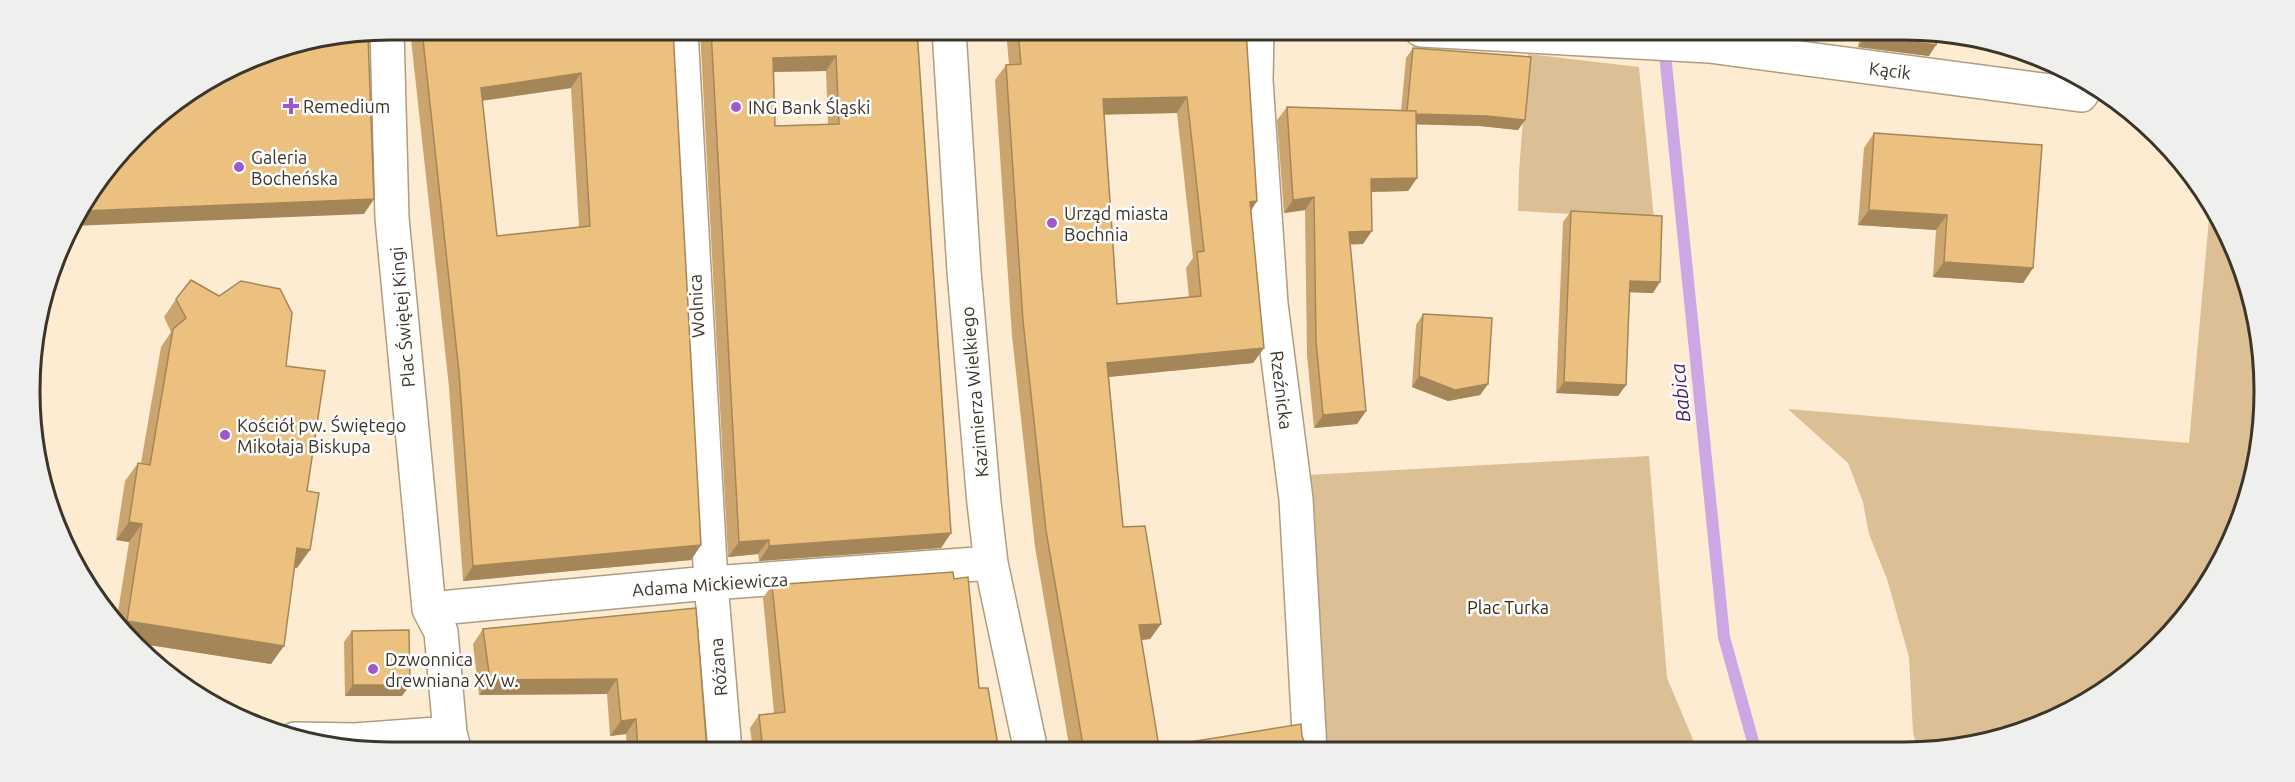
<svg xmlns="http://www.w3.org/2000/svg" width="2295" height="782" font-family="Ubuntu,sans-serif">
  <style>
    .green { fill: #dcbf95 }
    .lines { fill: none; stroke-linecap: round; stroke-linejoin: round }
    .stream { stroke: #cda6e4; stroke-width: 12 }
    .minor-casing { stroke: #b09c7e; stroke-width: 36 }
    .minor { stroke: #fff; stroke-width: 33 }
    .wall { fill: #cba56d; fill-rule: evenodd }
    .shaded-wall { fill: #a58659 }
    .building { fill: #ecc07f; stroke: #a58659; stroke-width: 1.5; fill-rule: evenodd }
    .poi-dot { fill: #a156c9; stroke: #fff; stroke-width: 2 }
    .labels { text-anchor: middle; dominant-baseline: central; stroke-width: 5; stroke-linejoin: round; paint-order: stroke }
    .street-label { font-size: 18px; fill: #3d3528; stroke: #fff }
    .poi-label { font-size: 18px; fill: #3d3528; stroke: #fff; text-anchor: start }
    .park-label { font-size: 18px; fill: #3b290c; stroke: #fff }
    .water-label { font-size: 20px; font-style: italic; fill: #4e1d66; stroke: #fff }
    .rim { fill: none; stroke: #3d3528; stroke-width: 3 }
  </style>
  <rect width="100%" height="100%" fill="#fdebd2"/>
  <path class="green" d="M1528,54l111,13 15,152 -136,-8 1,-39z
    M2201,193l15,17 46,134 -9,140 -37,88 -74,90 -100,62 -91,25h-34l-4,-17 -4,-75 -22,-78 -18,-45 -6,-32 -15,-39 -60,-54 401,34 20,-224z
    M1649,456l18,222 30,71 -372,1 -17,-275z"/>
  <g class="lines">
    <path class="stream" d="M1664,44l60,593 31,112"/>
    <defs>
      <path id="minor" d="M681,30l30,553 14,168
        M949,30l15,241 20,232 7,60 40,188
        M1257,30l-1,50 15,224 25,195 14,251
        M1421,30l288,16 372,49 6,-9
        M387,31l5,187 37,391 12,23 9,101 5,19
        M429,609l269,-25 293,-21
        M295,739l60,1 95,-7"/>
    </defs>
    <use href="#minor" class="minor-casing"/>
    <use href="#minor" class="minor"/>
  </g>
  <path class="wall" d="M410,30h263l28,515 -10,15 -228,21 -14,-194zM571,88l8,139 -82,9 -15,-135z
    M700,30h217l34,503 -10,15 -182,13 -1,-7 -30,3zM826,71l2,53 -53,2 -1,-54z
    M1006,30h240l11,171 -6,10 13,137 -11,15 -144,14 14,150 38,97 -11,15 -9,1 18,107 143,-11 3,8 5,6 -240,1 -35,-204 -23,-211 -17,-256 11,-15h3zM1177,113l16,145 -7,10 3,29 -72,7 -13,-190z
    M1861,30h43l25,26 -71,-9z
    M1413,48l112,72 -7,10 -38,-4 -64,-2 1,54 -9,13 -36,1 -9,52h-13l16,167 -9,13 -43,4 -7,-73 -2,-145 -21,3 -7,-93 10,-13 114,4 5,-53z
    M1874,133l159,135 -10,15 -90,-6 3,-47 -78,-5 6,-77z
    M1571,211l82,82 -23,-1 -4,93 -8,11 -62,-3 7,-171z
    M176,299l110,67 21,125 -10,77h-2l-24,96 -128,-20 -26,-26 12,-76 -13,-2 9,-59 13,-18h3l20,-116 10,-15 -7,-15z
    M1423,314l65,70 -8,11 -32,6 -36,-14 4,-62z
    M954,579l25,109 20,63h-246l-3,-23 9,-13 15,-2 -11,-115 9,-13z
    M696,608l11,143 -80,1 -1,-18 -16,2 -3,-42 -128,1 -6,-51 10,-15z
    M352,631l50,65h-57l-1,-54z"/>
  <path class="shaded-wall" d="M1866,36l70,9 -7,11 -71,-9z
    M836,56l-10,15 -63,1 10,-14z
    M581,73l-10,15 -100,14 10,-14z
    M1187,97l-10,16 -85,2 11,-16z
    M1407,114l80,2 38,4 -7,10 -38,-4 -80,-2z
    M1417,178l-9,13 -46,1 9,-13z
    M1314,197l-9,13 -21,3 9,-13z
    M374,199l-10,15 -292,12 11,-15z
    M1257,201l-11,16 4,-15z
    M1869,210l78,5 -11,15 -78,-5z
    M1372,231l-9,13 -23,1 9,-13z
    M1944,262l89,6 -10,15 -90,-6z
    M1630,281l30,1 -7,11 -30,-1z
    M1264,348l-11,15 -156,15 10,-15z
    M1419,376l69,8 -8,11 -32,6 -36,-14z
    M1564,382l62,3 -8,11 -62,-3z
    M1366,411l-9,13 -43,4 9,-13z
    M129,522l13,2 -13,18 -13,-2z
    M951,533l-10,15 -182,13 10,-15z
    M769,540l-11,14 -30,3 11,-15z
    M701,545l-10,15 -228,21 10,-15z
    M297,548l13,2 -13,18 -12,-2z
    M127,621l157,25 -13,18 -128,-20 -19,-19z
    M1161,624l-11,15 -22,2 11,-16z
    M617,679l-10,15 -128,1 11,-15z
    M353,685h57l-8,11h-57z
    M636,719l-10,15 -16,2 11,-15z"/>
  <path class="building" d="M422,30h251l28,515 -228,21 -14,-194zM581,73l9,153 -93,10 -16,-148z
    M711,30h206l34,503 -182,13v-6l-30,2zM836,56l3,68 -64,2 -2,-68z
    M1018,30h228l11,171 -7,1 14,146 -157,15 16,164 22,-1 16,98 -22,1 20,122 142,-23 1,12 3,8 4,5 1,1 -226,1 -38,-220 -23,-210 -17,-256 15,-1zM1187,97l17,154 -7,1 4,44 -84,8 -14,-205z
    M1867,30h37l34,4 -2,11 -70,-9z
    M367,35l1,1 6,163 -291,12 70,-91 100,-63z
    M1413,48l118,9 -6,63 -38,-4 -71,-2v-3h-9z
    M1287,107l129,4 1,67 -46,1 1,52 -23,1 17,179 -43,4 -7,-73 -2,-145 -21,3z
    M1874,133l168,12 -9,123 -89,-6 3,-47 -78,-5z
    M1571,211l91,5 -2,66 -30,-1 -4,104 -62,-3z
    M191,280l28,16 22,-15 39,8 12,24 -6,53 39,5 -18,120 12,2 -9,57 -13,-2 -13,98 -157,-25 15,-97 -13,-2 9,-59 12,2 23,-136 13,-11 -10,-19z
    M1423,314l69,4 -4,66 -33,6 -36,-14z
    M953,572l1,7 14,-2 11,111h9l11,63h-236l-4,-36 26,-3 -13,-127z
    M696,608l11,143 -69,1 -2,-33 -15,2 -4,-42 -127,1 -7,-51z
    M409,630l1,55h-57l-1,-54z
    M383,747v4l-12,-2z"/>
  <g class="poi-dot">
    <path d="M288 97h6v6h6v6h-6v6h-6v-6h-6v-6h6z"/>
    <circle cx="736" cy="107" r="6"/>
    <circle cx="239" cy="167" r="6"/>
    <circle cx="1052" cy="223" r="6"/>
    <circle cx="225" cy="435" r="6"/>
    <circle cx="373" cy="669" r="6"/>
  </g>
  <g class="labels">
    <g class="street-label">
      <text transform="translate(1890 70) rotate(7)">Kącik</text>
      <text transform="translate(696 306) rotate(-93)">Wolnica</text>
      <text transform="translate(402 317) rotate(-95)">Plac Świętej Kingi</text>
      <text transform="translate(1282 390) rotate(83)">Rzeźnicka</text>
      <text transform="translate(974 392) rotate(-95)">Kazimierza Wielkiego</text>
      <text transform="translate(710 584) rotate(-4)">Adama Mickiewicza</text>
      <text transform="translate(718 667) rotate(-95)">Różana</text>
    </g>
    <g class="poi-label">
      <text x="303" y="106">Remedium</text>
      <text x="748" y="107">ING Bank Śląski</text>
      <text x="251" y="157">Galeria<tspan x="251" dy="21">Bocheńska</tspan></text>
      <text x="1064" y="213">Urząd miasta<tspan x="1064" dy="21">Bochnia</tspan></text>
      <text x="237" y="425">Kościół pw. Świętego<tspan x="237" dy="21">Mikołaja Biskupa</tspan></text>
      <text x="385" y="659">Dzwonnica<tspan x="385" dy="21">drewniana XV w.</tspan></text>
    </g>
    <g class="park-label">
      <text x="1508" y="607">Plac Turka</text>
    </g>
    <g class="water-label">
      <text transform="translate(1680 393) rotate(-96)">Babica</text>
    </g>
  </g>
  <path d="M0 0H2295V782H0ZM390 40H1904A350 350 0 0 1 2254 390V392A350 350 0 0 1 1904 742H390A350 350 0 0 1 40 392V390A350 350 0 0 1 390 40Z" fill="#efefee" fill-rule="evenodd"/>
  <path class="rim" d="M390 40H1904A350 350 0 0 1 2254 390V392A350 350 0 0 1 1904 742H390A350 350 0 0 1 40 392V390A350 350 0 0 1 390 40Z"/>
</svg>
